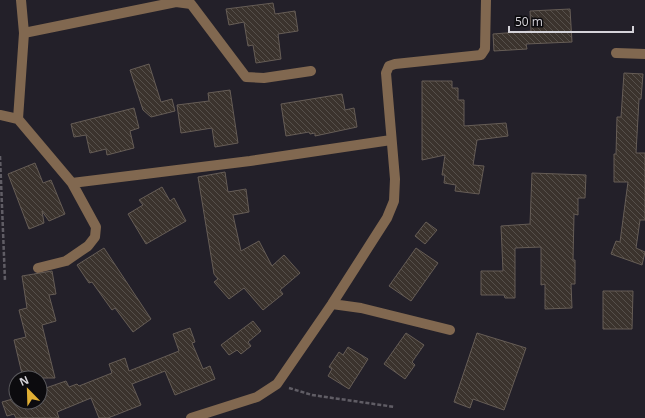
<svg xmlns="http://www.w3.org/2000/svg" width="645" height="418" font-family="'Open Sans',sans-serif">
  <style>
    .building { fill: url(#building-back-hatch); stroke: #665d56 }
    .lines { fill: none; stroke-linecap: round; stroke-linejoin: round }
    .path { stroke: #605d65; stroke-width: 2.5; stroke-dasharray: 4 2; stroke-linecap: butt }
    .minor { stroke: #816850; stroke-width: 10 }
  </style>
  <defs>
    <pattern id="building-back-hatch" width="6" height="6" patternUnits="userSpaceOnUse"><rect width="6" height="6" fill="#3b332d"/><path d="M-1 5l2 2M0 0l6 6M5-1l2 2" fill="none" stroke="#56504b"/></pattern>
  </defs>
  <rect width="100%" height="100%" fill="#232029"/>
  <path class="building" d="M273,3l2,11 20,-3 3,20 -20,3 3,25 -25,4 -3,-18 -5,1 -4,-24 -15,3 -3,-16z
    M570,9l2,33 -46,2 1,5 -33,2 -1,-17 38,-3 -1,-20z
    M149,64l12,38 11,-3 3,12 -24,6 -8,-7 -13,-40z
    M624,73l19,1 -2,25h-2l-3,54h9v67h-5l-4,28 9,4 -3,13 -31,-11 5,-13 4,1 8,-60h-14v-28h2l1,-37h4z
    M422,81h30v7h6v12h6v26l42,-3 2,13 -31,4 -4,25 11,1 -5,28 -24,-3 1,-6 -12,-2 1,-8h-3l3,-20 -23,5z
    M230,90l8,53 -23,4 -3,-19 -31,5 -4,-28 32,-4 -1,-8z
    M342,94l3,16 9,-2 3,19 -42,9v-3l-5,1 -1,-2 -23,4 -5,-32z
    M134,108l5,20 -9,3 4,17 -27,7 -1,-6 -16,4 -4,-18 -12,2 -3,-13z
    M35,163l8,20 8,-3 14,34 -16,7 -7,-10 2,12 -15,6 -21,-55z
    M225,172l3,20 18,-3 3,23 -16,3 8,36 18,-10 13,25 12,-11 16,18 -20,17 3,4 -20,16 -19,-22 -15,11 -15,-17 4,-3 -4,-5 -16,-97z
    M532,173l54,2 -1,23h-7v17l-4,-1 -1,46h2v24h-4l1,24 -27,1v-25l-4,1v-38l-26,1v50h-10l-1,-3h-23v-24h22l-2,-45 29,-2z
    M162,187l8,14 4,-3 12,23 -40,23 -18,-30 15,-9 -4,-5z
    M426,222l11,8 -12,14 -10,-8z
    M104,248l47,71 -18,13 -18,-24 -3,2 -20,-28 -3,1 -12,-18z
    M416,248l22,15 -27,38 -22,-15z
    M52,271l4,23 -7,1 7,26 -14,4 13,53h-32l-9,-38 12,-3 -7,-27 8,-2 -5,-32z
    M603,291h30l-1,38h-29z
    M253,321l8,10 -13,11 3,4 -10,8 -4,-4 -8,5 -8,-10z
    M190,328l5,14 -3,1 11,26 7,-3 5,13 -40,16 -10,-24 -33,13 9,21 -33,13h-9l-8,-20 -34,14 2,6h-43l-2,-4 -7,2 -5,-14 14,-4v4h24v-12l26,-9 3,6 8,-3 2,2 33,-13 -3,-9 16,-6 4,13 50,-20 -6,-17z
    M406,333l18,12 -12,17 3,3 -10,14 -21,-15z
    M477,333l49,15 -22,62 -31,-11 -3,9 -16,-6z
    M348,347l20,12 -19,30 -21,-13 4,-7 -3,-2 10,-15 4,3z"/>
  <g class="lines">
    <path class="path" d="M0,156l5,125
      M289,388l23,7 83,12"/>
    <path class="minor" d="M24,33l152,-31 15,2 55,73 18,1 47,-7
      M616,53l29,1
      M0,115l18,4 54,64 178,-22 141,-21
      M18,119l6,-86 -3,-33
      M38,268l28,-7 22,-15 7,-9 1,-10 -24,-44
      M332,304l29,4 89,22
      M191,418l66,-21 20,-13 55,-80 55,-86 7,-17 1,-22 -9,-106 3,-7 6,-2 86,-9 4,-6 1,-49"/>
  </g>
  <g transform="translate(28 390) rotate(337)"><circle r="19" fill="#0c0b0e" stroke="#5c5b5f"/>
  <path d="M0-3L7 15L0 10L-7 15Z" fill="#e1af34"/>
  <text y="-6" font-size="11" font-weight="bold" text-anchor="middle" fill="#d5d3d9">N</text>
  </g>
  <path d="M509 26v6h124v-6" fill="none" stroke="#d5d3d9" stroke-width="2"/>
  <text x="515" y="26" font-size="12" fill="#d5d3d9" stroke="#0c0b0e" stroke-width="3" paint-order="stroke">50 m</text>
</svg>
